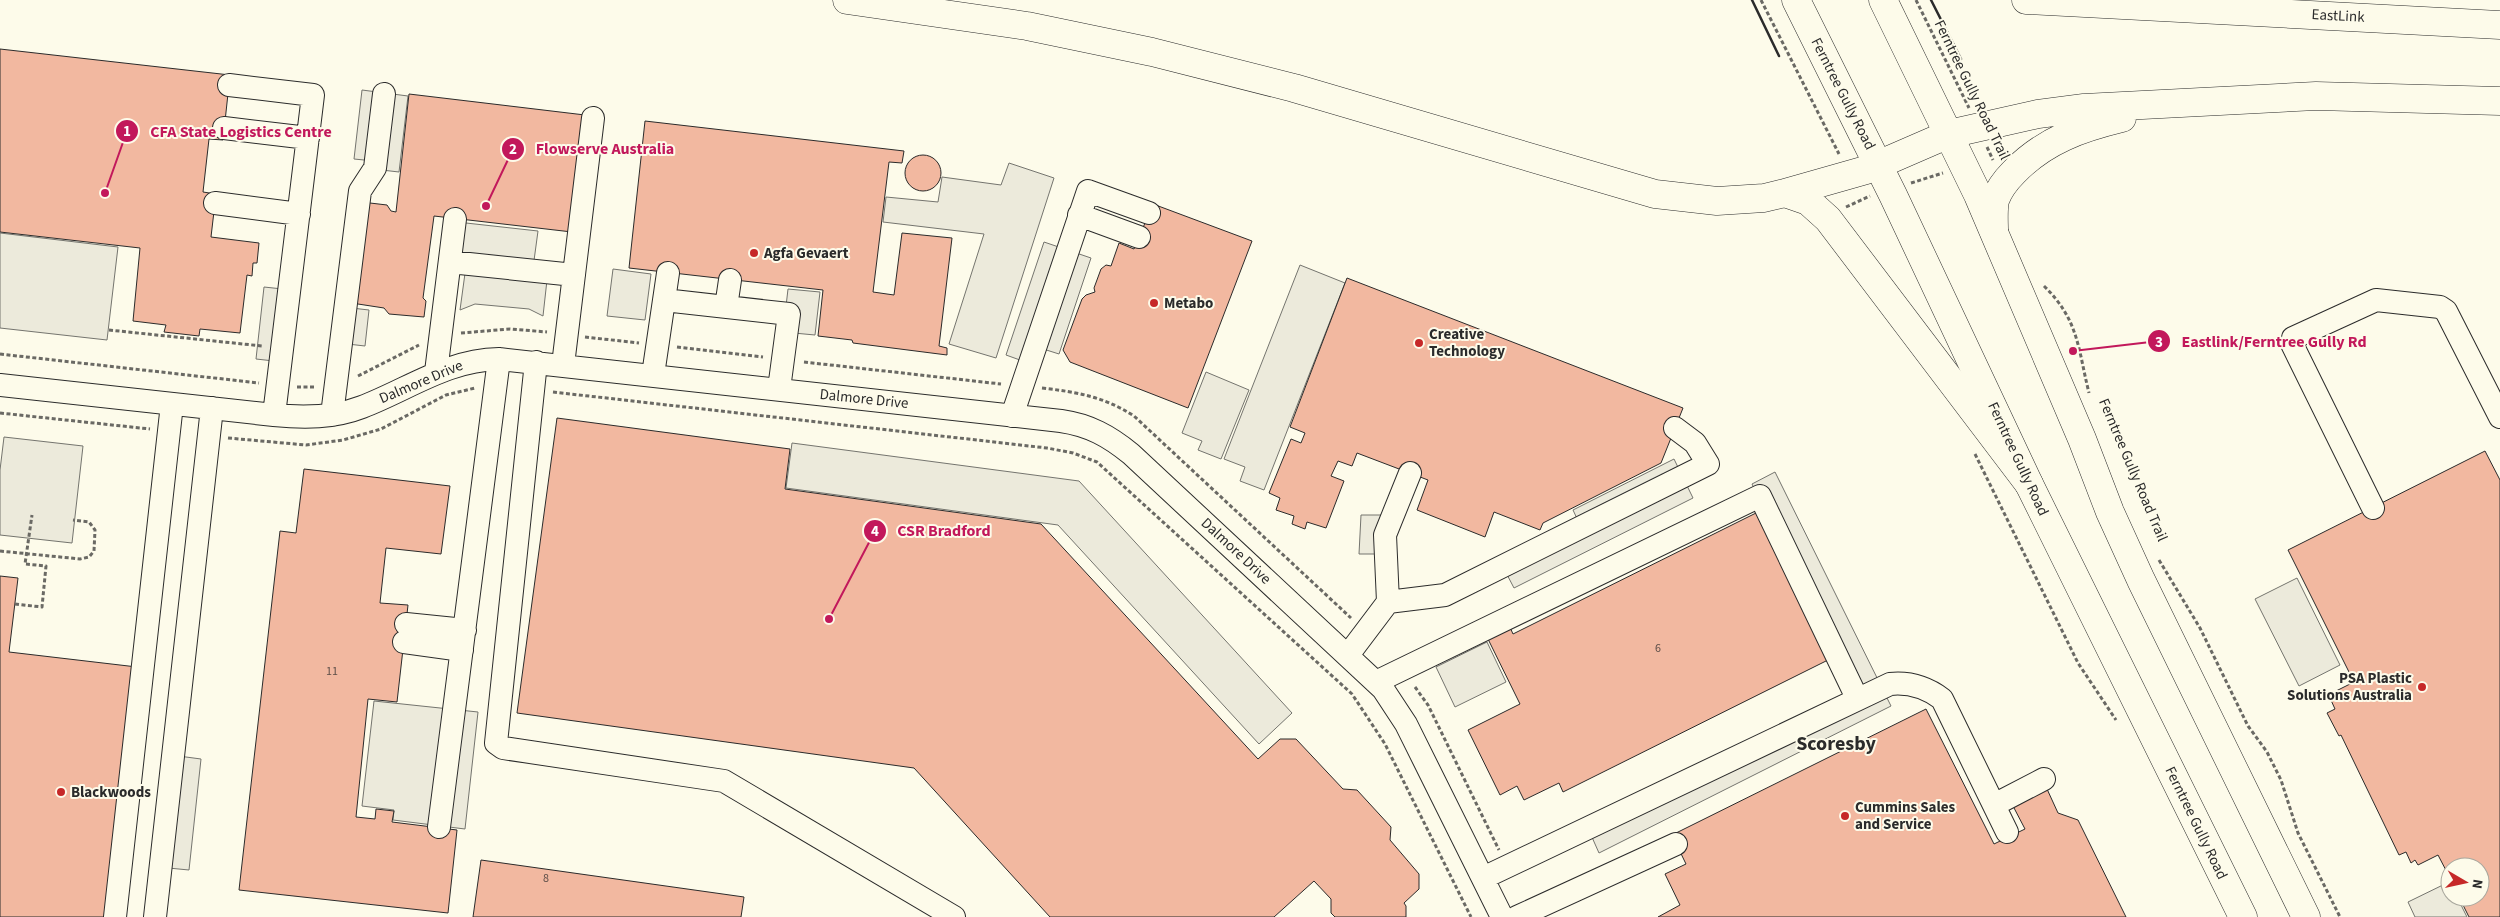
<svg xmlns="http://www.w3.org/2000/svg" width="2500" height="917" font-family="'Source Sans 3',sans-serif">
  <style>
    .parking { fill: #eceadb; stroke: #74746e }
    .building { fill: #f2b8a0; stroke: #2b2b2b }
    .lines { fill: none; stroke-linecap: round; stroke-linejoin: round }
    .minor-casing { stroke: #2b2b2b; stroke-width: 24 }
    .major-casing { stroke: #2b2b2b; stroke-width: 29 }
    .highway-casing { stroke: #2b2b2b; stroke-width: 29 }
    .path { stroke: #6a6964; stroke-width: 3; stroke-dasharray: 4 2.5; stroke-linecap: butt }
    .minor { stroke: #fdfbea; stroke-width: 22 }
    .major { stroke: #fdfbea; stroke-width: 28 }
    .highway { stroke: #fdfbea; stroke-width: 28 }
    .wall { stroke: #2b2b2b; stroke-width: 2.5 }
    .poi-dot { fill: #c62828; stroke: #fdfbea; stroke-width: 2 }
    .labels { text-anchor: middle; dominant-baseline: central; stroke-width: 4; stroke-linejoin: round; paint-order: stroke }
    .number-label { font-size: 12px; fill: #5d4e48 }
    .street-label { font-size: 15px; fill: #2b2b2b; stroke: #fdfbea }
    .poi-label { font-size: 15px; font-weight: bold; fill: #2b2b2b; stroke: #fdfbea; text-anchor: start }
    .district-label { font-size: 20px; font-weight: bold; fill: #2b2b2b; stroke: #fdfbea }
    .leader { fill: none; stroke: #c2185b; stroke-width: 2 }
    .callout-dot { fill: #c2185b; stroke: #fdfbea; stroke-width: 2 }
    .mark-label { font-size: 15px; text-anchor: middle; font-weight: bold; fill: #fff }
    .callout-label { font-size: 16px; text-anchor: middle; font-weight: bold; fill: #c2185b; stroke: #fdfbea; stroke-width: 4; stroke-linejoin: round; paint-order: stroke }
  </style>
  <rect width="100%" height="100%" fill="#fdfbea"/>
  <path class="parking" d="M362,90l46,6 -9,76 -26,-3 1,-8 -20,-2z
    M1009,163l45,15 -58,180 -47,-14 35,-110 -101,-12 3,-25 52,5 4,-25 59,8z
    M457,222l81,9 -5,37 15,3 -5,45 -14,-7 -54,-5 -15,6 6,-44 -14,-2z
    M0,233l118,14 -11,93 -107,-12z
    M1044,242l47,16 -32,96 -22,-7 -6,17 -25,-9z
    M1300,265l45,18 -81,207 -24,-9 5,-14 -21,-8z
    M613,269l38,5 -6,46 -38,-4z
    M264,287l28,3 -9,72 -27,-3z
    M788,289l32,3 -5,43 -32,-3z
    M343,307l26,3 -4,36 -26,-3z
    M1206,372l43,18 -28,69 -23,-9 4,-9 -20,-8z
    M4,437l79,9 -11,97 -72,-8v-65z
    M792,443l287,38 213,232 -33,31 -201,-219 -272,-37z
    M1674,459l19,39 -179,90 -12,-23 78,-40 -7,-15z
    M1775,472l116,234 -292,147 -12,-27 268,-129 -103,-213z
    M1361,515h20l-1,39h-21z
    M2297,578l43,87 -41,21 -44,-87z
    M1487,642l19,40 -51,25 -19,-40z
    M374,701l104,11 -13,117 -72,-9 1,-10 -32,-4z
    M171,755l30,4 -12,111 -31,-3z
    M2449,882l1,15h7l10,20h-52l-7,-15z"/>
  <path class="building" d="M0,49l230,26 -7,65 -14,-1 -6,53 13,2 -5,43 48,6 -2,20h-4l-1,13 -5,-1 -7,58 -40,-4 -1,7 -35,-4 2,-7 -33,-4 7,-73 -140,-16z
    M409,94l176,21 -13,117 -138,-16 -11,82 3,3 -2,16 -35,-3 -5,-6 -26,-4 -5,-4 11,-93 6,-4 17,2 4,6 5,1z
    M645,121l259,30 -2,12 -13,-1 -16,130 21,3 8,-62 50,5 -13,108 8,2v7l-94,-12 -1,-3 -34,-4 5,-46 -194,-22z
    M905 173a18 18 0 1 1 36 0a18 18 0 1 1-36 0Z
    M1153,204l99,37 -64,167 -118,-46 -7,-12 19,-51 4,-4 9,-3 -1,-4 7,-19 5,-4 5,1 8,-23 15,6z
    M1347,278l336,130 -22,55 -118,60 -3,7 -46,-18 -9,25 -68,-27 11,-30 -71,-27 -5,13 -14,-5 -7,15 13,5 -18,47 -19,-6 -2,7 -13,-5 2,-8 -18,-6 4,-12 -11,-5 22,-54 10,4 4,-10 -15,-6z
    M557,418l233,31 -5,40 256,35 217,235 22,-20h16l47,50 14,1 34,37 -1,13 29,34v15l-15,14 2,3v11h-71l-4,-4v-14l-17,-18 -40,36h-224l-136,-149 -397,-55z
    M2485,451l15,29v437h-31l-10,-20h21v-30h-30v11l-12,-23 -20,10 -3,-5 -4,3 -5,-11 -7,3 -58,-120 -2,1 -12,-23 8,-4 -5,-11 4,-2 -2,-3 22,-11 -66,-132z
    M304,469l146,17 -9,68 -55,-6 -6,55 28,2 -11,97 -29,-3 -12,118 19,2 1,-10 18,2 -2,11 65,8 -9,83 -209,-23 41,-359 16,2z
    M1756,513l72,147 -265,132 -4,-9 -35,17 -7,-14 -17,9 -32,-65 52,-26 -33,-67 22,-12 4,9z
    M0,576l18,2 -9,74 128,15 -29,250h-108z
    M1926,709l68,135 31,-15 -12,-23 34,-17 11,24 20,7 48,97h-468l22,-12 -15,-31 21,-10 -14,-29z
    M481,860l263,37 -3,20h-268z"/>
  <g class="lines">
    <defs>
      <path id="minor" d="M229,85l84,10 -39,320
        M224,128l84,10
        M215,203l84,11
        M1079,215l60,22
        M450,262l124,13
        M664,300l125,14 -10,75
        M726,307l4,-27
        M536,362l-40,381 7,5 221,33 230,136
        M563,365l30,-247
        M436,372l19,-153
        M653,375l15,-102
        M0,385l274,30c30,3 60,3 88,-8 47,-18 85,-47 137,-48l562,62c28,4 48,15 70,33l252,235 23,35 96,193
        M332,415l28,-224 15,-23 9,-74
        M1012,416l76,-225 61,22
        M2373,508l-81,-164 1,-6 83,-38 64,7 6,4 54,106
        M1388,602l-3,-67 25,-62
        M406,624l59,6
        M404,642l58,8
        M1348,655l40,-53 57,-7 263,-131 -13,-21 -20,-15
        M1376,682l384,-186 97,202
        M1994,805l50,-26
        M439,827l60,-468
        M1483,878l407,-194c19,-2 36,3 52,15l65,133
        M115,917l57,-513
        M155,917l57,-509
        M1517,917l159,-73"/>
      <path id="major" d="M1796,0l97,195 136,289 214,433
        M1883,0l95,195 104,244 28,73 31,68 165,337"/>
      <path id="highway" d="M847,0l180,26 125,26 142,36 361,106 62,7 47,-3 21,-5 81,-23 83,-36 89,-20 46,-6 232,-12 184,5
        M2026,0l474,25
        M1785,193l23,8 20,18 201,265
        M1994,231c0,-10 -1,-21 1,-31 4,-11 11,-20 19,-28 31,-32 67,-44 108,-54"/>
    </defs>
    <use href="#minor" class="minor-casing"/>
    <use href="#major" class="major-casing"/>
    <use href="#highway" class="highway-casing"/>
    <path class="path" d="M1761,0l78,154
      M1916,0l53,108
      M1987,147l6,13
      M1911,183l32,-10
      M1846,207l24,-11
      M2044,286c35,34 34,63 45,107
      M109,330l153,16
      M461,333l49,-4 37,3
      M585,337l54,6
      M677,347l86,10
      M0,354l259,29
      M804,362l197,22
      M358,376l61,-31
      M297,387h19
      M1042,388c35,4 63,9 92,28l217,202
      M553,392l494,56 26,5 24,9 255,232 33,50 86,173
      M0,413l150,16
      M228,438l78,7 37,-5 38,-11 65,-34 29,-7
      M1975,454l103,209 38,57
      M0,551l80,8 9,-2 5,-6 1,-21 -6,-8 -16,-2
      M2159,560l41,68 48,98 19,26 14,28 17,53 42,84
      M15,604l27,3 4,-41 -21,-2 7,-49
      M1415,687l13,18 71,145"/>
    <use href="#minor" class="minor"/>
    <use href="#major" class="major"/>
    <use href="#highway" class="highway"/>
    <path class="wall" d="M1752,0l27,56
      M1931,0l30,59"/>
  </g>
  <g class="poi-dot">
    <circle cx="754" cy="253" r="5"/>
    <circle cx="1154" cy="303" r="5"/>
    <circle cx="1419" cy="343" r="5"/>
    <circle cx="2422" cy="687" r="5"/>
    <circle cx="61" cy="792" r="5"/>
    <circle cx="1845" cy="816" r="5"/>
  </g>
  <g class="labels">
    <g class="number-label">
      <text x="1658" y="648">6</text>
      <text x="332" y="671">11</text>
      <text x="546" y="878">8</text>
    </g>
    <g class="street-label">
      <text transform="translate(2338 16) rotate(3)">EastLink</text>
      <text transform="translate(1972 90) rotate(64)">Ferntree Gully Road Trail</text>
      <text transform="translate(1843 94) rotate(63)">Ferntree Gully Road</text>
      <text transform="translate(421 382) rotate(-23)">Dalmore Drive</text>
      <text transform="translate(864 399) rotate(6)">Dalmore Drive</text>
      <text transform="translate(2018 459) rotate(65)">Ferntree Gully Road</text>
      <text transform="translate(2133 470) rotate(67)">Ferntree Gully Road Trail</text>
      <text transform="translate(1236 551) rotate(43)">Dalmore Drive</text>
      <text transform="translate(2196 823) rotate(64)">Ferntree Gully Road</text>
    </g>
    <g class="poi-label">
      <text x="764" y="253">Agfa Gevaert</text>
      <text x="1164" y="303">Metabo</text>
      <text x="1429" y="334">Creative<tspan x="1429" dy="17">Technology</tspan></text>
      <text x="2412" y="678" text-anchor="end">PSA Plastic<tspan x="2412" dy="17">Solutions Australia</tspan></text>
      <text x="71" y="792">Blackwoods</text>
      <text x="1855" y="807">Cummins Sales<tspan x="1855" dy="17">and Service</tspan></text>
    </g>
    <g class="district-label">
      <text x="1836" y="744">Scoresby</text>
    </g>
  </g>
  <path class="leader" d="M105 193L127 131M486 206L513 149M2073 351L2159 341M829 619L875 531"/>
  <g class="callout-dot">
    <circle cx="105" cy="193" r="5"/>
    <circle cx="486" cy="206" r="5"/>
    <circle cx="2073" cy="351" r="5"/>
    <circle cx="829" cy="619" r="5"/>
    <circle cx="127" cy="131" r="12"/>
    <circle cx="513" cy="149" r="12"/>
    <circle cx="2159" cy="341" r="12"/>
    <circle cx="875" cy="531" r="12"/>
  </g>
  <g class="mark-label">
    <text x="127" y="136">1</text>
    <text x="513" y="154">2</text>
    <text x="2159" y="347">3</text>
    <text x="875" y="536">4</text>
  </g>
  <g class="callout-label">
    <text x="241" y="137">CFA State Logistics Centre</text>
    <text x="605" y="154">Flowserve Australia</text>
    <text x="2274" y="347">Eastlink/Ferntree Gully Rd</text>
    <text x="944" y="536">CSR Bradford</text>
  </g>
  <g transform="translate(2465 882) rotate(99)"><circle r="24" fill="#fdfbea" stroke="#a9a89e"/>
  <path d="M0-4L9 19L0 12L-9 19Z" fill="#c62828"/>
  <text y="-8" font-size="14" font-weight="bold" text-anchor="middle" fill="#2b2b2b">N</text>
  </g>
</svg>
